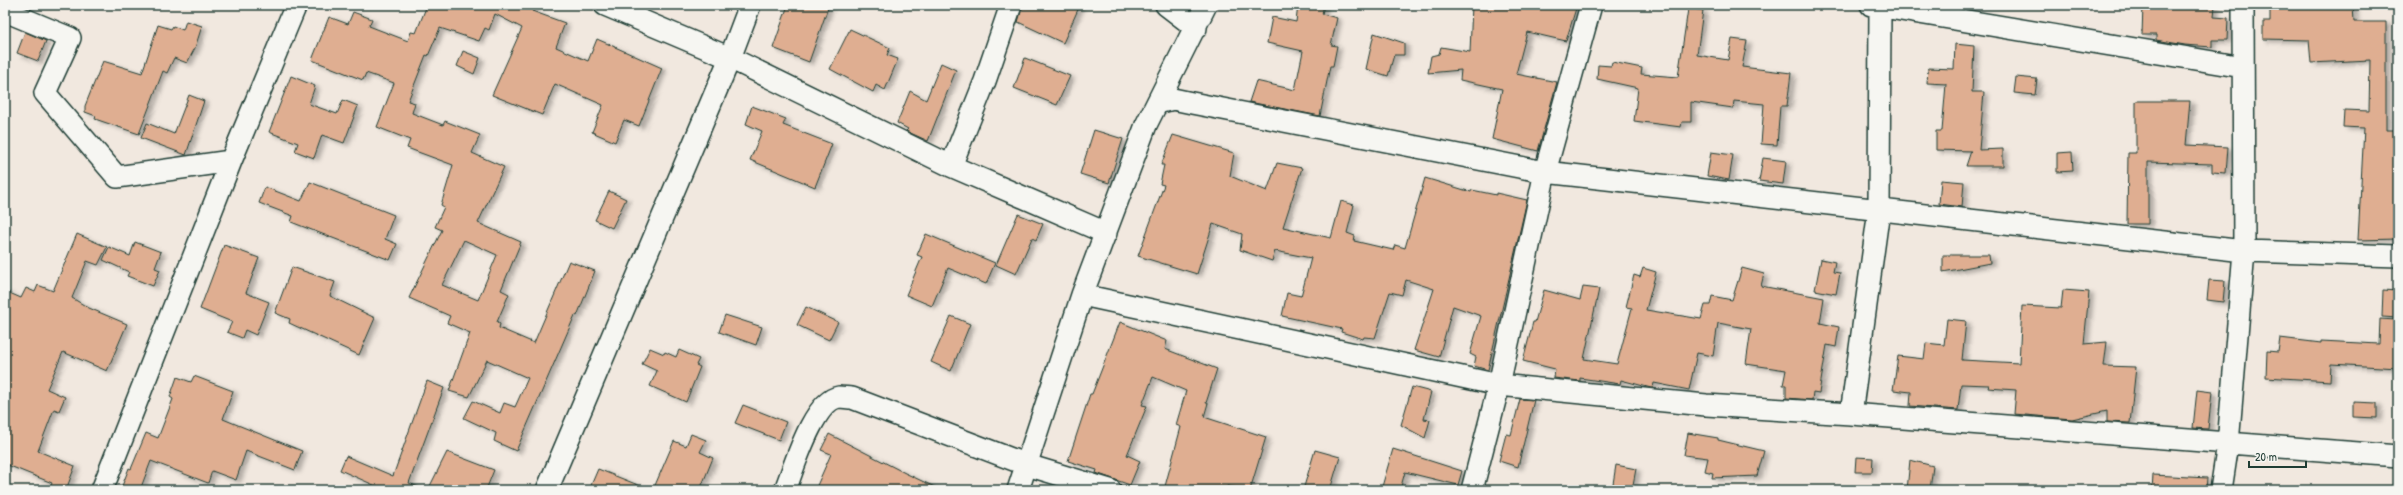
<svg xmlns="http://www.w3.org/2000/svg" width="2403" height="495" font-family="'Patrick Hand',sans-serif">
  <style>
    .building { fill: #dfae91; stroke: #1f3d34; fill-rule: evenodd; filter: url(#shadow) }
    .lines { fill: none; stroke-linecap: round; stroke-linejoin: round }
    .minor-casing { stroke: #1f3d34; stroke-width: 24 }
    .minor { stroke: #f6f6f2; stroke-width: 21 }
  </style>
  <defs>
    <filter id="shadow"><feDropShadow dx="4.5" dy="2.5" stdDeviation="2" flood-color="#0004"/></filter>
  </defs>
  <rect width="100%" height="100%" fill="#f1e8df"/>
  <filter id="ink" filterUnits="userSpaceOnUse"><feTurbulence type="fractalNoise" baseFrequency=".025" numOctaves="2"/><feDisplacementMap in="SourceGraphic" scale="8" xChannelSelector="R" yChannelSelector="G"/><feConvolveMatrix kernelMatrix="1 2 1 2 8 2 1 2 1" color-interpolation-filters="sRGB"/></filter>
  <g filter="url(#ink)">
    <path class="building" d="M427,5h108l-3,6 33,12 -9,24 32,14 9,-22 65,29 -23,58 -15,-6 -9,22 -23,-10 11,-27 -48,-21 -13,31 -50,-20 30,-67 -27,-14 -6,16 -4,-2 -6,13 -39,-13 -12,28 -2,-1 -18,46 7,2 -3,10 31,12 2,-4 35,14 -8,18 32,14 -26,56 43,19 -20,48 8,4 -12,28 3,2 -1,4 35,15 35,-82 26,10 -18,45 -2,-1 -59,136 -22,-10 2,-8 -32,-15 9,-17 27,12 4,-10 11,4 13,-29 -41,-18 -18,37 -20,-6 21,-58 -23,-10 3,-7 -41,-18 33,-68 -7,-3 9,-20 -3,-2 12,-40 -46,-17 3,-8 -33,-13 17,-44 -28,-10 -3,7 -51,-20 17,-43 19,7 5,-12 19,7 -3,7 39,15 3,-9 5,1zM464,240l33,15 -19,45 -36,-15z
      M788,5h41l-20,57 -36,-14z
      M1023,5h57l-17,38 -45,-21z
      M1298,5h26l-2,9 15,4 -6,27 6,1 -4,20h-3l-10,50 -71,-14 7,-21 39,9 8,-39 -36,-8 5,-26 24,5z
      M1472,5h105l-11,36 -39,-9 -11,42 41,8 -19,69 -46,-12 10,-50 -42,-9 1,-10 -33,3 3,-17 8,-2 2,-7 29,5z
      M2143,5h72l-1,12 14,1 -1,22h-15v7l-27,-2 -29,-5v-5h-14z
      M2270,5h83l1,17h32v108h12v109l-40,1 6,-112 -21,-1 1,-17 25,1 1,-51 -59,3 -2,-23 -46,-1v-17h7z
      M1688,9l15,1 -6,45 31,5 4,-21 15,2 -5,26 49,6 -4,33h-7l-3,39 -16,-1 3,-40 -30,-3 -1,7 -42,-6v20h-9l-1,5 -47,-6 4,-33 -41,-9 1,-14 13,1 1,-4 30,6 -1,6 37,3z
      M186,21l16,5 -7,22 -8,15 -13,-5 -7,15 -4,-2 -24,63 -44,-15 1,-3 -11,-4v-6l18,-45 39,12 16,-48 13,4 2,-3 10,4z
      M850,29l40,19 -3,7 11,4 -13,31 -9,-5 -3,7 -43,-23z
      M25,32l21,9 -8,20 -21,-8z
      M1374,33l30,10v12h-10l-6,21 -22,-7z
      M1955,44l19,2 -2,46h12l-5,58 24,-1v17h-37l5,-15 -35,-1v-19h6l4,-47 -19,-1 1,-15 26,1z
      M463,51l17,7 -6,16 -17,-8z
      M1025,58l45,18 -13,29 -43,-17z
      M941,63l15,7 -28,71 -22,-10 2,-2 -11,-6 13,-32 16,9z
      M291,76l24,10 -6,18 28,10 6,-14 15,6 -14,37 -22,-8 -8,23 -19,-7 3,-8 -29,-11z
      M2016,77l21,2 -2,16 -21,-2z
      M189,95l15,6 -18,54 -45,-17 6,-15 27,11z
      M2136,101h54l-4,44 42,2 -2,26 -14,-1v-8l-64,-2v62h-21l1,-71h8z
      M752,106l34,13 -3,6 49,19 -17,43 -65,-27 12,-29 -16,-7z
      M1094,130l29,9 -14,44 -29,-9z
      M1173,135l61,18 -4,23 37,15 10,-28 25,5 -19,59 48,11 10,-37 13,4 -7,28 8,3 -1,5 39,9 2,-5 10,3 20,-70 46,14 1,-2 24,5v-2l31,7 -39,170 -14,-4 2,-9 -6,-3 11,-38 -28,-10 -14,51 -25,-7 20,-61 -28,-9 -4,15 -12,-3 -15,46 -11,-1 -1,2 -22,-7 1,-3 -60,-13 5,-23 14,3 10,-38 -36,-7 -3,10 -32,-11 2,-16 -29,-10 -16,50 -59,-18 26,-71 -4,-1 4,-19h-3z
      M1711,152l22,3 -4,25 -22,-4z
      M2072,152l1,19 -16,1v-19z
      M1763,158l23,3 -3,23 -24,-3z
      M1941,180l23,2 -2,25 -23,-3z
      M310,182l84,33 -9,24 12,5 -7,16 -99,-38 2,-6 -34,-13 6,-16 36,14z
      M609,191l17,8 -14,29 -17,-8z
      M1018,214l25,10 -7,16 -4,-2 -16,36 -20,-9z
      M77,234l30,13 -9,18 -11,-4 -15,37 17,10 38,16 -20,47 -44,-19 -16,37 18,8 -6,14 -5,-2 -16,42 37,15 -9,24h-17l3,-7 -47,-19v-173l16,7 5,-10 9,4 3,-7 15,6z
      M926,234l69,29 -9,21 -38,-16 -16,38 -26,-11 16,-38 -5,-2z
      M135,242l26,10 -6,16 5,2 -7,16 -26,-10 2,-4 -26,-12 6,-13 21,9z
      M224,245l35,13 -13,35 23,9 -13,33 -11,-5 -3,8 -15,-6 5,-10 -32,-13z
      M1943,255h46l1,8 -47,9z
      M1821,259l14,3 -2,10 7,1 -4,21 -21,-4z
      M292,267l43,15 -5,14 45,22 -16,37 -70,-32 1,-4 -15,-6z
      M1643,268l13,4 -10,38 55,9 4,-14h5l2,-9 20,4 10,-32 22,6 -3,12 63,12 -4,25 19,4 -3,20 -9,-2 -8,48 -6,-1 -1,8 -26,-2v-13h-3l3,-15 -40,-6 5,-35 -33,-6 -5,33 -16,-3 -8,37 -35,-7 -1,5h-2l-30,-8 -1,4 -40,-6v3l-26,-3 1,-9 -32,-8 10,-39h2l9,-32 36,10 3,-13 16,2 -15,70 33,5 15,-56 -6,-1 8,-32 6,2z
      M2209,280l16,1 -2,21 -16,-2z
      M2063,290l26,2 -5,52 23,-2 -3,24 32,1 -6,56 -23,-1v-11l-35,8 -58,-5 2,-24 -28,-2 1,-3 -28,-1 -3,26 -48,-4 1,-14 -18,-2 5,-34 26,3 2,-16 18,2 3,-26 19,2 -4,39 57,3 3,-57 39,2z
      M2383,290l15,1v27l-16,-1z
      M806,307l32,15 -9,18 -32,-15z
      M725,315l37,12 -6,18 -37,-13z
      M951,316l19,8 -19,47 -20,-9z
      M2380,319l16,1 -1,29 3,1v18l-67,-4 -1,17 -64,-4 1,-26 11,1 2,-14 41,5v-2l58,3z
      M1120,322l47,19 -2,8 52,20 -11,34h2l-4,14 62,20 -16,53 -23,-4 -1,4h-62l17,-63 -5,-2 10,-34 -33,-14 -11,28 5,1 -20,49 13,6 -10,24 -34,-12 1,-3 -29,-9 22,-67h2z
      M650,348l14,6 1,-2 11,5 3,-7 20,9 -3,6 4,2 -14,35 -36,-16 7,-15 -15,-7z
      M194,376l39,15 -10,28 79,32 -7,19 -49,-19 -10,29 -24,-9 -4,12 -57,-22 -11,29 -18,-4 7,-18 2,1 15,-36 12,5 15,-39 -3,-2 7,-20 14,5z
      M427,381l17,7 -35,95 16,7h-40l-45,-20 6,-14 47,20z
      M1412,387l19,5 -7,27 6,1 -5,18 -24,-13z
      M2197,390l15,2 -4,37 -15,-1z
      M1520,399l14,1 -16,67 -19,-6 7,-27 5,1z
      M2353,402l24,1v15l-24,-1z
      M743,405l43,17 -7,18 -44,-17z
      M1688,433l30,5v2l46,11 -7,25 -45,2 1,-5 -8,-2 3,-13 -24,-3z
      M691,434l15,6 -6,12 13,6 -13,32h-47l21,-49 12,5z
      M829,434l76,39 36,17h-126l16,-36 -10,-4z
      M1393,449l69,22 -4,14 -53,-13 -5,18h-19z
      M1315,450l25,7 -10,33h-27z
      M447,452l47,18 -8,20h-58z
      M1856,457l17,1 -1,14h-17z
      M1910,460l23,6 -3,24h-23z
      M1616,465l20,4 -4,21h-20z
      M598,469l50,20 -1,1h-58z
      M2153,475l54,3 -1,12h-54z"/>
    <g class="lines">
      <defs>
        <path id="minor" d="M605,5l125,53 221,108 155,67
          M1166,5l30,23
          M1871,5l372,62
          M5,11l65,27 -25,55 72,84 114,-16
          M1157,103l16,-4 19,4 353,69 699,79 154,5
          M951,166l34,-85 26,-76
          M1082,295l417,90 207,20 145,9 547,42
          M1851,414l28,-204 1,-205
          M102,490l129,-329 65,-156
          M547,490l183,-432 20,-53
          M785,490c9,-22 28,-89 54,-93 4,0 9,1 13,1l175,67 83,25
          M1018,490l64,-195 64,-170 60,-120
          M1472,490l27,-105 46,-213 46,-167
          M2221,490l7,-46 16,-193 -1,-246"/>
      </defs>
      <use href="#minor" class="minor-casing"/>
      <use href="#minor" class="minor"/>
    </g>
  </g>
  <rect width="2403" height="495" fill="none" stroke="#f6f6f2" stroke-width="20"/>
  <rect x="10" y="10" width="2383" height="475" fill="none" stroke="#1f3d34" stroke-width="1.5" filter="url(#ink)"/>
  <path d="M2249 461v6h57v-6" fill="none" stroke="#1f3d34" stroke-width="2"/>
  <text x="2255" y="461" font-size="12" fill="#1f3d34" stroke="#f6f6f2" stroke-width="3" paint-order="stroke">20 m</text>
</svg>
